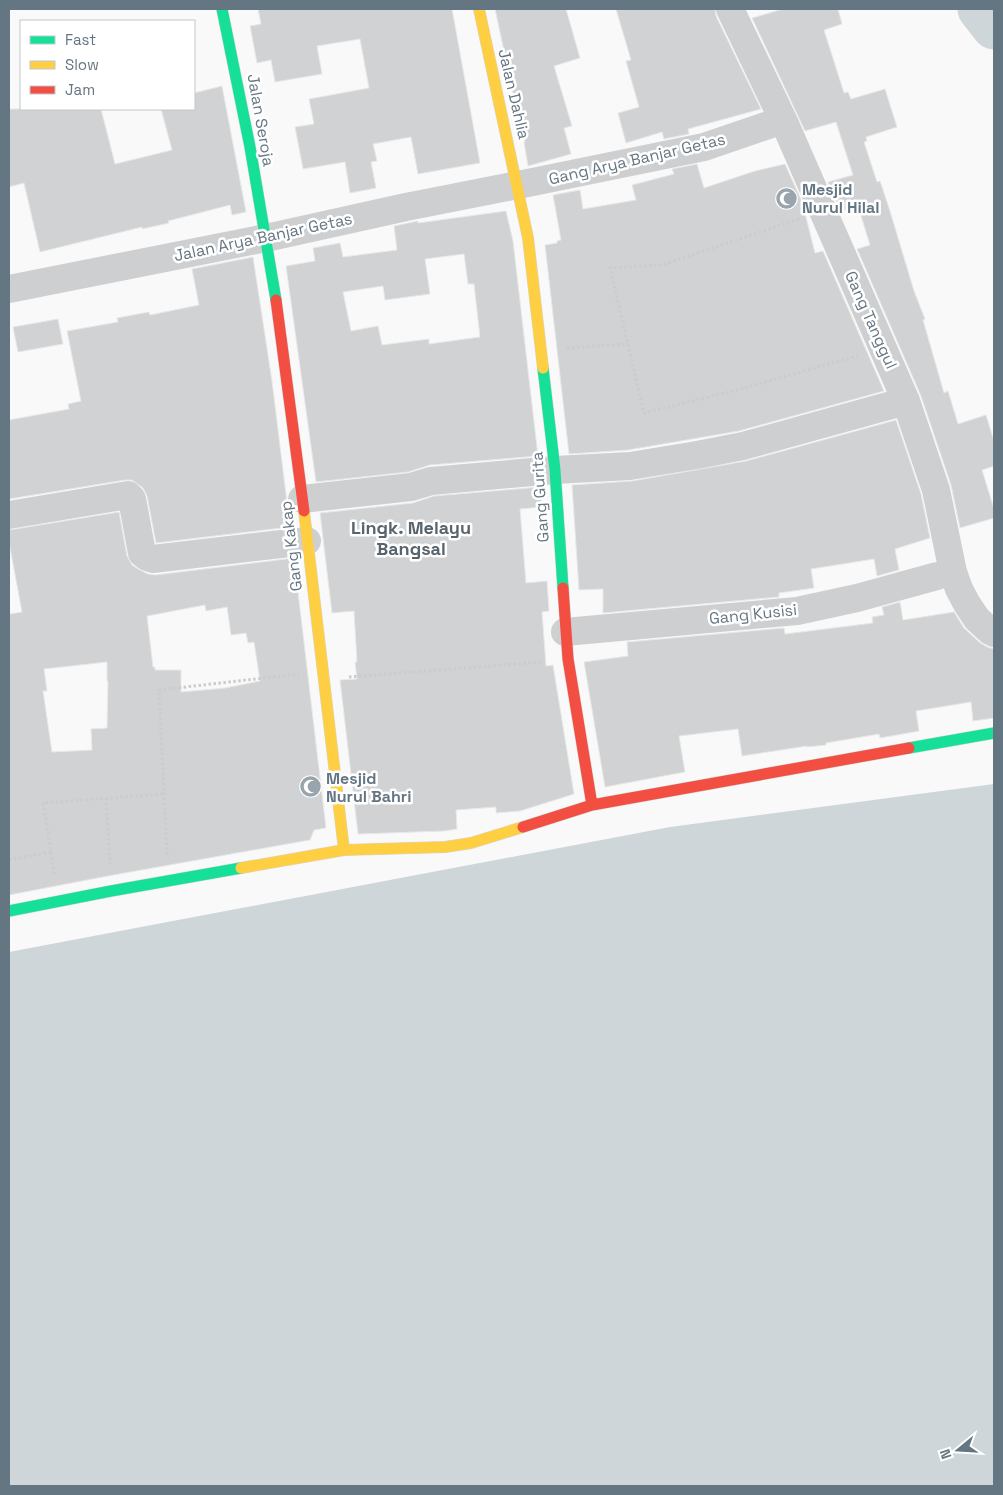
<svg xmlns="http://www.w3.org/2000/svg" width="1003" height="1495" font-family="'Space Grotesk',sans-serif">
  <style>
    .water { fill: #ced6d9 }
    .lines { fill: none; stroke-linecap: round; stroke-linejoin: round }
    .river { stroke: #ced6d9; stroke-width: 45 }
    .building { fill: #d0d2d3; stroke: #e8e8e8; fill-rule: evenodd }
    .fast-casing { stroke: #d5d6d7; stroke-width: 12 }
    .slow-casing { stroke: #d5d6d7; stroke-width: 12 }
    .jam-casing { stroke: #d5d6d7; stroke-width: 12 }
    .path { stroke: #cbcccd; stroke-width: 3; stroke-dasharray: 2.5 2.5; stroke-linecap: butt }
    .street { stroke: #cecfd0; stroke-width: 28 }
    .fast { stroke: #16e098; stroke-width: 11 }
    .slow { stroke: #ffcf43; stroke-width: 11 }
    .jam { stroke: #f24e42; stroke-width: 11 }
    .labels { text-anchor: middle; dominant-baseline: central; stroke-width: 5; stroke-linejoin: round; paint-order: stroke }
    .street-label { font-size: 16px; fill: #657683; stroke: #fff }
    .poi-label { font-size: 16px; font-weight: bold; fill: #657683; stroke: #fff; text-anchor: start }
    .neighbourhood-label { font-size: 18px; font-weight: bold; fill: #57646e; stroke: #fff }
  </style>
  <rect width="100%" height="100%" fill="#f9f9f9"/>
  <path class="water" d="M994,784v702h-985v-534l661,-125z"/>
  <g class="lines">
    <path class="river" d="M980,9l14,18"/>
  </g>
  <path class="building" d="M258,9h194l28,154 -62,11 -7,-37 -38,7 4,17 -6,1 5,26 -26,5 -5,-31 -42,7 -8,-42 19,-3 -5,-25 60,-11 -9,-49 -43,7 5,28 -47,8 -4,-22 -14,3 -7,-37 11,-2z
    M495,9h71l14,49 -26,8 18,60 -8,2 7,26 -43,12 -4,-24h1l-9,-35z
    M616,9h99l1,7 45,93 -73,20 1,5 -25,5 -2,-7 -36,11 -8,-30 21,-6 -13,-46 5,-1z
    M783,9h55l4,15 -18,6 20,63 4,-1 3,7 34,-10 12,38 -31,10 1,4 -3,1 13,40 3,-1 10,30 24,80 11,28 -2,1 21,73 4,-2 10,33 28,-9 8,26v25l-12,4 12,39v9l-34,10 -9,-43 -30,-89 -64,-147 13,-4 -12,-39 -14,5 -2,-7 -4,1 -10,-23 25,-7 -17,-53 -31,9 -53,-113z
    M222,86l24,126 -14,3 -2,-10 -62,16 1,2 -27,6v-2l-102,25 -16,-69 -15,4v-78h92l14,55 57,-14 -11,-41h33v-16z
    M697,164l7,24 51,-17 30,-7 22,49h-2l10,40 8,-2 61,140 -145,40 -111,19 -59,4 -24,-209 12,-2v-2l4,-1 -8,-45 27,-5 3,19 53,-9 -4,-15 42,-11 -2,-5z
    M506,211l7,30 25,215 -108,9 -22,7 -92,10 -30,-216 29,-5 -2,-13 27,-5 3,14 54,-7 -3,-24 24,-5v2zM464,254l4,30h6l6,53 -51,7v-5l-47,6 -4,-19 -27,5 -8,-39 40,-6 2,14 45,-6 -5,-35z
    M253,257l19,124 18,146 -134,16 -9,-47 -4,-8 -11,-8h-7l-116,19v-79l60,-11 -1,-5 13,-3 -14,-70 51,-9 -1,-4 32,-6 1,3 49,-10 -7,-36z
    M58,319l5,25 -45,8 -5,-25z
    M896,420l25,74 9,44 -35,11 4,21 -22,6 -3,-17 -63,10 3,19 -35,5v4l-176,16v-24l-24,1 -7,-105 60,-4 114,-20z
    M540,487l2,20 -22,2 6,74 21,-2 2,30 -7,1 4,54 7,-1 21,129 -54,17 -24,2v-6l-40,3 1,19 -13,2 -86,3 -18,-154 17,-1 -2,-17h2l-3,-51 -22,2 -12,-100 93,-10 21,-7z
    M119,512l8,44 5,9 6,4 10,5 7,1 139,-17 32,270 -12,2 -4,10 -202,36 -99,19v-281l13,-2 -13,-70v-12zM205,605l1,6 21,-4 4,28 15,-2 2,10 6,-1 6,39 -35,7 -44,4v-22h-26v-3h-2l-6,-51zM107,662v19h1l-1,47 -16,1 1,21 -40,2 -9,-61h4l-3,-22z
    M900,602l3,18 51,-8 10,16 15,14 8,5 7,2v69l-21,3 -2,-19 -55,9 3,20 -39,7 -1,-4 -53,9v2l-19,2v-1l-65,10 -4,-27 -59,7 6,36 -80,15 -21,-125 44,-6 -1,-14 157,-14 1,6 88,-11 -1,-6 12,-2 -2,-8z"/>
  <g class="lines">
    <defs>
      <path id="fast" d="M222,9l28,138 26,153
        M543,368l12,102 8,118
        M909,748l85,-15
        M9,911l102,-20 130,-23"/>
      <path id="slow" d="M479,9l49,229 15,130
        M304,511l40,339
        M241,868l103,-18 101,-3 26,-4 52,-16"/>
      <path id="jam" d="M276,300l28,211
        M563,588l5,71 24,146
        M523,827l69,-22 317,-57"/>
    </defs>
    <use href="#fast" class="fast-casing"/>
    <use href="#slow" class="slow-casing"/>
    <use href="#jam" class="jam-casing"/>
    <path class="path" d="M799,219l-137,46 -52,3 34,145 97,-24 116,-33
      M567,348l61,-4
      M349,677l194,-15
      M106,798l4,66
      M51,852l3,23
      M167,855l-8,-165 140,-16
      M9,860l42,-8 -8,-49 121,-9"/>
    <path class="street" d="M730,9l55,115 121,277 30,89 17,82 6,17 8,15 10,15 13,12 4,2
      M9,289l257,-51 140,-31 112,-22 186,-38 79,-27
      M302,499l109,-12 20,-6 124,-11 75,-4 67,-11 46,-9 163,-45
      M9,515l119,-20 4,4 10,54 5,4 6,2 154,-18
      M565,632l232,-21 60,-13 80,-22"/>
    <use href="#fast" class="fast"/>
    <use href="#slow" class="slow"/>
    <use href="#jam" class="jam"/>
  </g>
  <defs>
    <symbol id="mosque-disc" viewBox="-11 -11 22 22"><circle r="9.5" fill="#99a4ac" stroke="#fff"/><path d="M3.5-4.9A6 6 0 1 0 3.5 4.9A5 5 0 1 1 3.5-4.9Z" fill="#fff"/></symbol>
  </defs>
  <g fill-rule="evenodd">
    <use href="#mosque-disc" x="774" y="186" width="25" height="25"/>
    <use href="#mosque-disc" x="298" y="774" width="25" height="25"/>
  </g>
  <g class="labels">
    <g class="street-label">
      <text transform="translate(514 94) rotate(77)">Jalan Dahlia</text>
      <text transform="translate(261 120) rotate(80)">Jalan Seroja</text>
      <text transform="translate(637 159) rotate(-13)">Gang Arya Banjar Getas</text>
      <text transform="translate(263 237) rotate(-12)">Jalan Arya Banjar Getas</text>
      <text transform="translate(871 320) rotate(66)">Gang Tanggul</text>
      <text transform="translate(540 497) rotate(-94)">Gang Gurita</text>
      <text transform="translate(291 546) rotate(-97)">Gang Kakap</text>
      <text transform="translate(753 614) rotate(-6)">Gang Kusisi</text>
    </g>
    <g class="poi-label">
      <text x="802" y="189">Mesjid<tspan x="802" dy="18">Nurul Hilal</tspan></text>
      <text x="326" y="778">Mesjid<tspan x="326" dy="18">Nurul Bahri</tspan></text>
    </g>
    <g class="neighbourhood-label">
      <text x="411" y="527">Lingk. Melayu<tspan x="411" dy="21">Bangsal</tspan></text>
    </g>
  </g>
  <rect width="1003" height="1495" fill="none" stroke="#657683" stroke-width="20"/>
  <rect x="20" y="20" width="175" height="90" fill="#ffffff" stroke="#c1c8cd"/>
  <rect x="30" y="36" width="25" height="8" fill="#16e098" stroke="#c1c8cd"/>
  <text x="65" y="45" font-size="15" fill="#657683">Fast</text>
  <rect x="30" y="61" width="25" height="8" fill="#ffcf43" stroke="#c1c8cd"/>
  <text x="65" y="70" font-size="15" fill="#657683">Slow</text>
  <rect x="30" y="86" width="25" height="8" fill="#f24e42" stroke="#c1c8cd"/>
  <text x="65" y="95" font-size="15" fill="#657683">Jam</text>
  <g transform="translate(958 1450) rotate(252)" stroke="#ffffff" stroke-width="4" paint-order="stroke">
  <path d="M0-4L9 19L0 12L-9 19Z" fill="#657683"/>
  <text y="-8" font-size="14" font-weight="bold" text-anchor="middle" fill="#657683">N</text>
  </g>
</svg>
